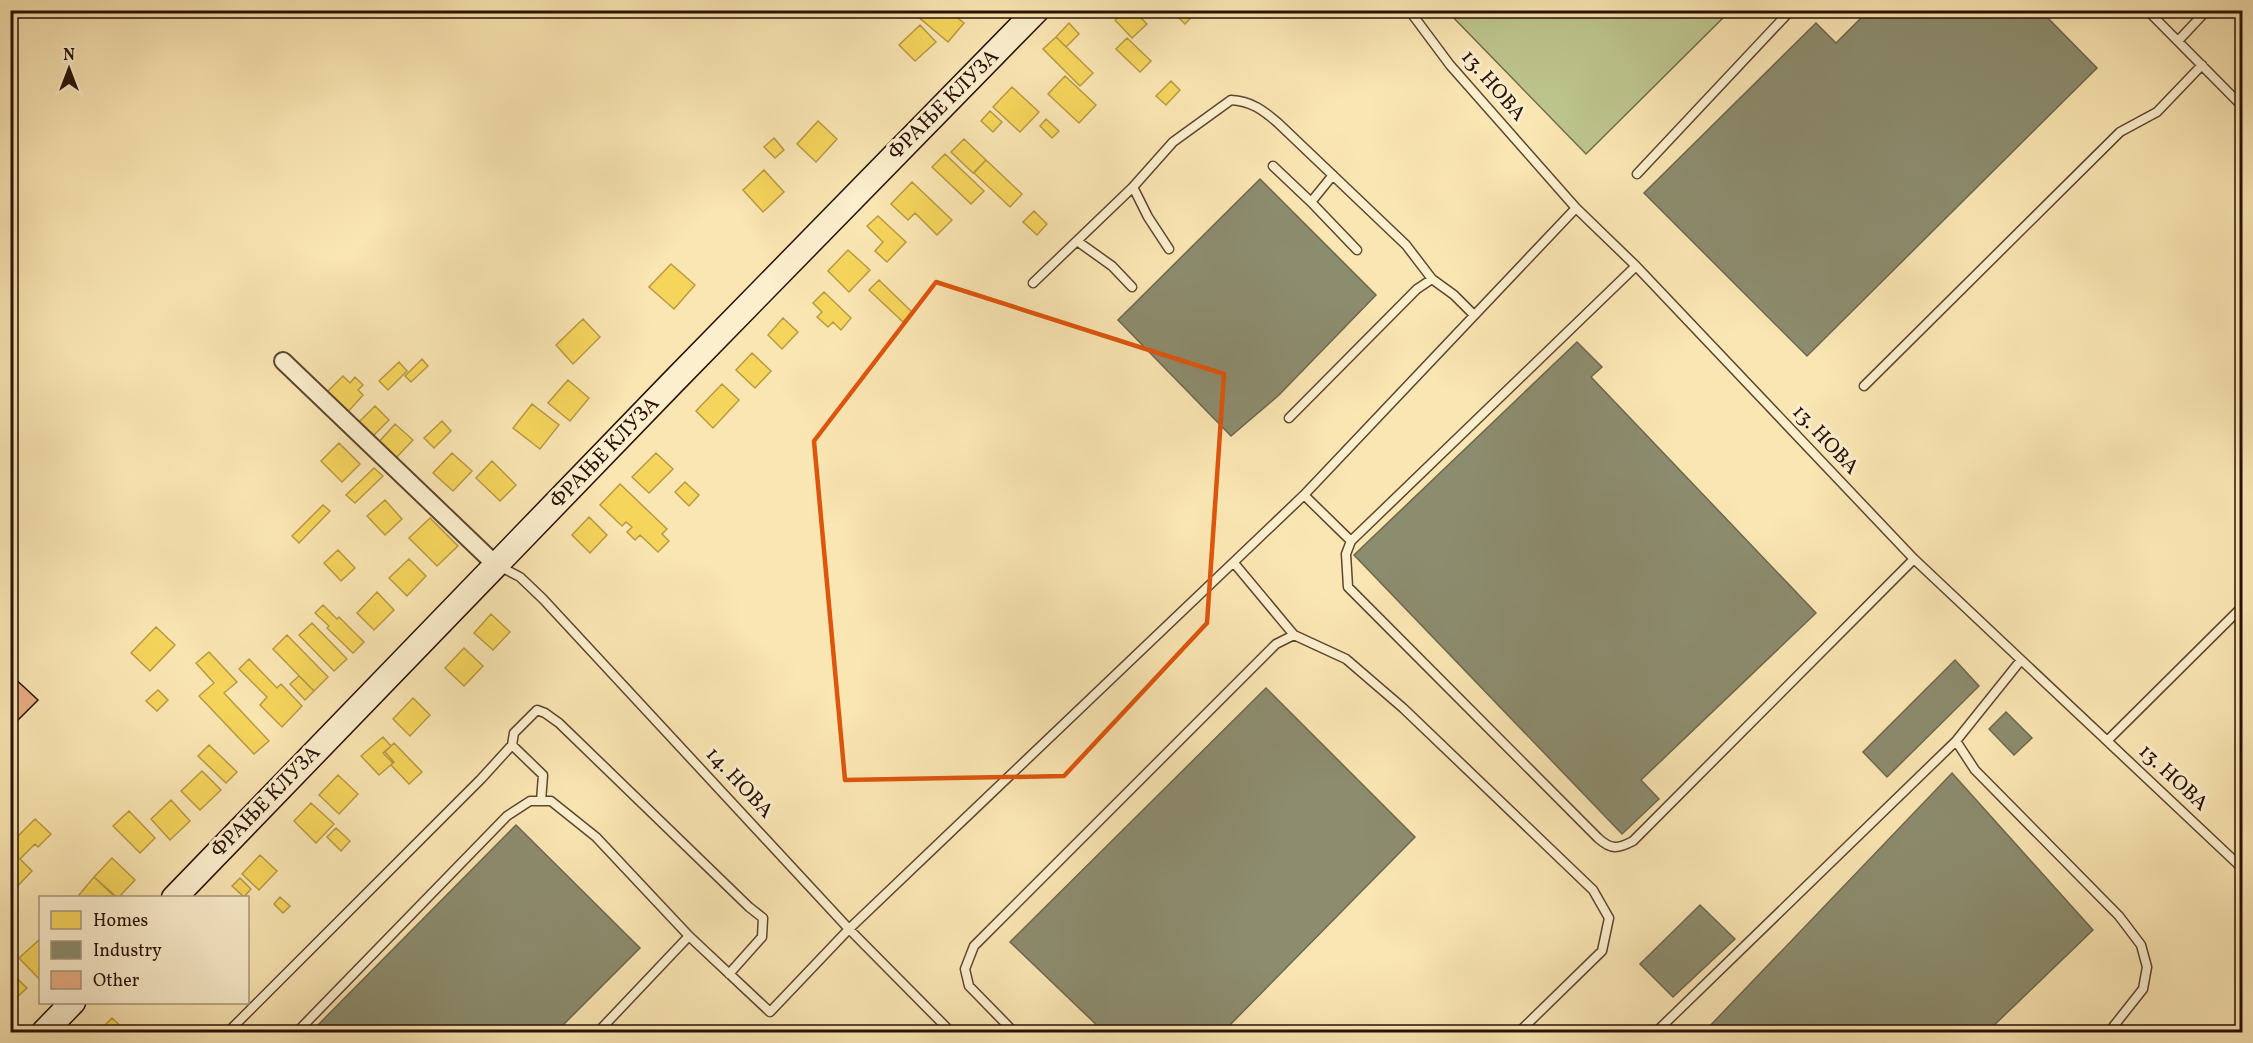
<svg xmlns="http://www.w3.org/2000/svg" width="2253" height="1043" font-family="Vollkorn,serif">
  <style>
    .green { fill: #bdc58d; stroke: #736a49; stroke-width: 1.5 }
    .homes { fill: #f6d55c; stroke: #b89a42; stroke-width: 1.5 }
    .industry { fill: #8c8c6e; stroke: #6e674e; stroke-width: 1.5 }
    .building { fill: #e9af84; stroke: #291005; stroke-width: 1.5 }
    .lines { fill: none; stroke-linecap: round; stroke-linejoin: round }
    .lane-casing { stroke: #5d4630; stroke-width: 11 }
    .street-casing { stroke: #5d4630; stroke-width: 20 }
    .secondary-casing { stroke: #291005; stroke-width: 27 }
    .lane { stroke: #fcefce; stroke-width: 8 }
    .street { stroke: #fcefce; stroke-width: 16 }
    .secondary { stroke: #fcefce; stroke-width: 24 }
    .marked { fill: none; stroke: #de550c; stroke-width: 4.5; stroke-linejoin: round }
    .labels { text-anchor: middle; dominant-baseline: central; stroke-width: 6; stroke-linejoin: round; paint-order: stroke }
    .street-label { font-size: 21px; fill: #291005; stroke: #fcefce }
  </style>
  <rect width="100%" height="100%" fill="#fae6b3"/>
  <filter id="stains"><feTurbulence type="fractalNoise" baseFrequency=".00333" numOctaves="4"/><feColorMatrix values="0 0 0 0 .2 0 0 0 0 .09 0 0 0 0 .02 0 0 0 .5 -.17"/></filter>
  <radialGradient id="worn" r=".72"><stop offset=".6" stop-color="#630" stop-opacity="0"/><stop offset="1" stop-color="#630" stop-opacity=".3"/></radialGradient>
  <path class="green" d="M1447,11h283l-144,143z"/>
  <path class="homes" d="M910,10h38l16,13 -16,19z
    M1112,10h21l14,14 -15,14 -17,-18 4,-3z
    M1171,10h27l-13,14z
    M1069,23l10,11 -13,13 -10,-10z
    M920,25l16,17 -21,19 -16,-16z
    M1056,37l37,36 -13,13 -37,-37z
    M1127,38l24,23 -11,11 -24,-23z
    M1065,76l31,29 -17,18 -31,-29z
    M1171,81l9,9 -14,15 -10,-9z
    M1012,87l27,25 -19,20 -27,-25z
    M990,111l12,11 -9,10 -12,-11z
    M1046,119l13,12 -7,7 -12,-12z
    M818,121l19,18 -21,23 -19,-18z
    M774,138l10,12 -9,8 -11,-11z
    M964,139l22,21 -13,13 -22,-21z
    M945,154l39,37 -13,13 -39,-37z
    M986,160l36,34 -12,13 -36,-34z
    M764,170l20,22 -21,20 -20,-22z
    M912,182l40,38 -15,15 -22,-22 -7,7 -17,-16z
    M1034,211l13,13 -10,11 -14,-13z
    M878,216l28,26 -19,20 -12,-11 8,-9 -16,-16z
    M848,250l22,20 -21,22 -21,-21z
    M671,264l24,21 -21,24 -25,-22z
    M879,280l33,32 -9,10 -34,-32z
    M824,292l27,26 -10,12 -8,-8 -5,5 -11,-10 5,-5 -9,-9z
    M783,318l15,14 -16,17 -14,-14z
    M583,319l17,18 -27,27 -17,-19z
    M752,353l19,18 -16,17 -19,-18z
    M422,359l6,7 -17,16 -6,-6z
    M399,362l8,9 -19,19 -9,-9z
    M343,376l7,7 5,-6 8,8 -5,5 5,5 -17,19 -21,-20z
    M568,380l21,18 -19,23 -22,-18z
    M722,384l17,16 -26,28 -17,-17z
    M532,404l27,21 -19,24 -27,-21z
    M375,406l14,14 -17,17 -14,-14z
    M442,421l9,10 -17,17 -10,-10z
    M395,424l18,16 -18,19 -17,-16z
    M339,443l21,21 -18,18 -21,-21z
    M452,453l20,18 -19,20 -20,-18z
    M656,453l17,16 -24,24 -17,-16z
    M492,461l24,24 -16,16 -24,-23z
    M374,468l9,8 -28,27 -9,-8z
    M685,482l14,13 -10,11 -14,-14z
    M620,484l47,45 -5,5 7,7 -11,11 -18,-17 -5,5 -8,-8 5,-5 -6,-5 -4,4 -22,-21z
    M385,500l17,19 -17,16 -18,-19z
    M323,505l7,6 -31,32 -7,-7z
    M589,517l18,18 -17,18 -18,-18z
    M430,518l28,28 -21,20 -28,-28z
    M338,550l17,18 -14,13 -17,-18z
    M409,559l17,17 -19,20 -18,-18z
    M377,592l17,18 -20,20 -17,-17z
    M323,605l14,14 2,-2 25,25 -11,11 -26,-25 2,-2 -14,-13z
    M491,614l19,18 -17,18 -19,-17z
    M312,623l35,36 -13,12 -35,-36z
    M156,627l19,18 -25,26 -19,-18z
    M287,635l41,42 -14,14 -41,-42z
    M464,648l19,18 -19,20 -19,-18z
    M209,652l28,30 -13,11 45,48 -15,13 -55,-58 15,-13 -18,-20z
    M249,659l28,29 4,-4 21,22 -20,21 -22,-22 7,-8 -28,-28z
    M299,676l15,15 -9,9 -15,-16z
    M158,690l10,10 -11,11 -11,-10z
    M413,698l17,17 -20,21 -17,-17z
    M383,737l8,9 -8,7 10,10 -14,12 -18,-19z
    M394,743l28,29 -13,12 -18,-19 3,-3 -9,-10z
    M209,745l28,27 -11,11 -28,-27z
    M202,771l19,19 -21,20 -19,-19z
    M338,775l20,19 -19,20 -20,-19z
    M171,800l19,21 -20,19 -19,-21z
    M311,803l23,21 -18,19 -22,-22z
    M129,811l26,27 -15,15 -27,-27z
    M35,819l16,15 -13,13 -3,-3 -15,15 12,12 -21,22 -1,-49z
    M336,828l14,13 -9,10 -14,-14z
    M260,855l17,16 -18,19 -17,-16z
    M112,858l23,22 -17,18 -24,-21z
    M94,877l22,21h-36l-1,-3z
    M240,878l11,11 -7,8 -12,-11z
    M280,897l10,9 -7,7 -9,-9z
    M39,940l1,2v38l-21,-22z
    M10,972l17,16 -13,12 -4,-4z
    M112,1018l15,14h-29z"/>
  <path class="industry" d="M1869,10h171l57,58 -290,288 -163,-163 172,-170 20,20z
    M1260,179l116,116 -97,100 -48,41 -113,-116z
    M1577,342l25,25 -11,10 225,236 -175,167 18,19 -37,35 -268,-279z
    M1955,660l24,26 -92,91 -24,-25z
    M1266,688l149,149 -192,195h-119l-94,-90z
    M2006,712l26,26 -18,17 -25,-26z
    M1952,773l141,157 -106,102h-283z
    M516,825l124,123 -84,84h-245z
    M1700,905l35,34 -62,58 -33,-33z"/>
  <path class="building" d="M10,674l28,26 -28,28z"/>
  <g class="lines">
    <defs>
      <path id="lane" d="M1409,10l41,55 126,143 60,58 278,293 328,309
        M2147,10l95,96
        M2178,41l29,-31
        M1273,166l38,36 22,-27
        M1637,174l154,-164
        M1133,187l15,30 21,32
        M1311,202l46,48
        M1077,241l35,25 20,21
        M1636,266l-285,275 -5,13 2,33 250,251c13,12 20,11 35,3l281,-282
        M1033,283l100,-96 40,-45 58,-42c20,1 32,10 47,23l128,122 26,34
        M1864,386l256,-254 37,-20 45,-47
        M1289,418l128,-129 15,-10 22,16 20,20
        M1304,495l47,46
        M1234,563l60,72 52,24 57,49 190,182 16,28 -7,33 -83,81
        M499,566l21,11 23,22 306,330 102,103
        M1956,741l19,29 144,146 22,29 6,22 -4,22 -34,43
        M2107,741l135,-134
        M541,801l2,-26 -31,-30 2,-12 23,-23 8,3 14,10 190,184 14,11 -1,19 -33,37
        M228,1032l253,-253 31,-34
        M297,1032l210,-216 23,-15h21l45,36 93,99
        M598,1032l91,-96 81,76 79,-83 455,-434 272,-287
        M1014,1032l-45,-46 -4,-17 9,-23 302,-302 18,-9
        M1656,1032l300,-291 65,-81"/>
      <path id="street" d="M283,361l213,204"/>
      <path id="secondary" d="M174,898l499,-516 364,-372
        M44,1032l29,-30"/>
    </defs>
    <use href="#lane" class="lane-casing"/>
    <use href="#street" class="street-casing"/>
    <use href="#secondary" class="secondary-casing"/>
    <use href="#lane" class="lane"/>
    <use href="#street" class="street"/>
    <use href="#secondary" class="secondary"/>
  </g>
  <path class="marked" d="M936,282l288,92 -17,249 -143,153 -219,4 -31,-339z"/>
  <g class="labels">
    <g class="street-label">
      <text transform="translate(1493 86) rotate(49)">13. НОВА</text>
      <text transform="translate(944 105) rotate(-45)">ФРАЊЕ КЛУЗА</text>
      <text transform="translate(1825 440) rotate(47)">13. НОВА</text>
      <text transform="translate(605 453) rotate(-46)">ФРАЊЕ КЛУЗА</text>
      <text transform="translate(2173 778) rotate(43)">13. НОВА</text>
      <text transform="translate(739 783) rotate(47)">14. НОВА</text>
      <text transform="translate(266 802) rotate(-46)">ФРАЊЕ КЛУЗА</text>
    </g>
  </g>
  <rect width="2253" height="1043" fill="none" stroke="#fae6b3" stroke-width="36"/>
  <rect x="12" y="12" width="2229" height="1019" fill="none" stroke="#291005" stroke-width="3"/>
  <rect x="18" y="18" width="2217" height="1007" fill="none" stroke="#291005" stroke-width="1.5"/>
  <rect x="39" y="896" width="210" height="108" fill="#fcefce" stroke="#a8967e" stroke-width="1.5"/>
  <rect x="51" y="911" width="30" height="18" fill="#f6d55c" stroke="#a8967e" stroke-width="1.5"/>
  <text x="93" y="926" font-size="18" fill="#291005">Homes</text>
  <rect x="51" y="941" width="30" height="18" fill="#8c8c6e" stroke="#a8967e" stroke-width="1.5"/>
  <text x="93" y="956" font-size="18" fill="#291005">Industry</text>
  <rect x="51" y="971" width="30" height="18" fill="#e9af84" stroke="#a8967e" stroke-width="1.5"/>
  <text x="93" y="986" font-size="18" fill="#291005">Other</text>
  <g transform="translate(69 69)" stroke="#fcefce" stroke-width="4.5" paint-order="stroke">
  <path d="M0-4.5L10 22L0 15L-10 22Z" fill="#291005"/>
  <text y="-9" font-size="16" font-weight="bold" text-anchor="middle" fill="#291005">N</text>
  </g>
  <rect width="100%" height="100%" filter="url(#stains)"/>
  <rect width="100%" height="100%" fill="url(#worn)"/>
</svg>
